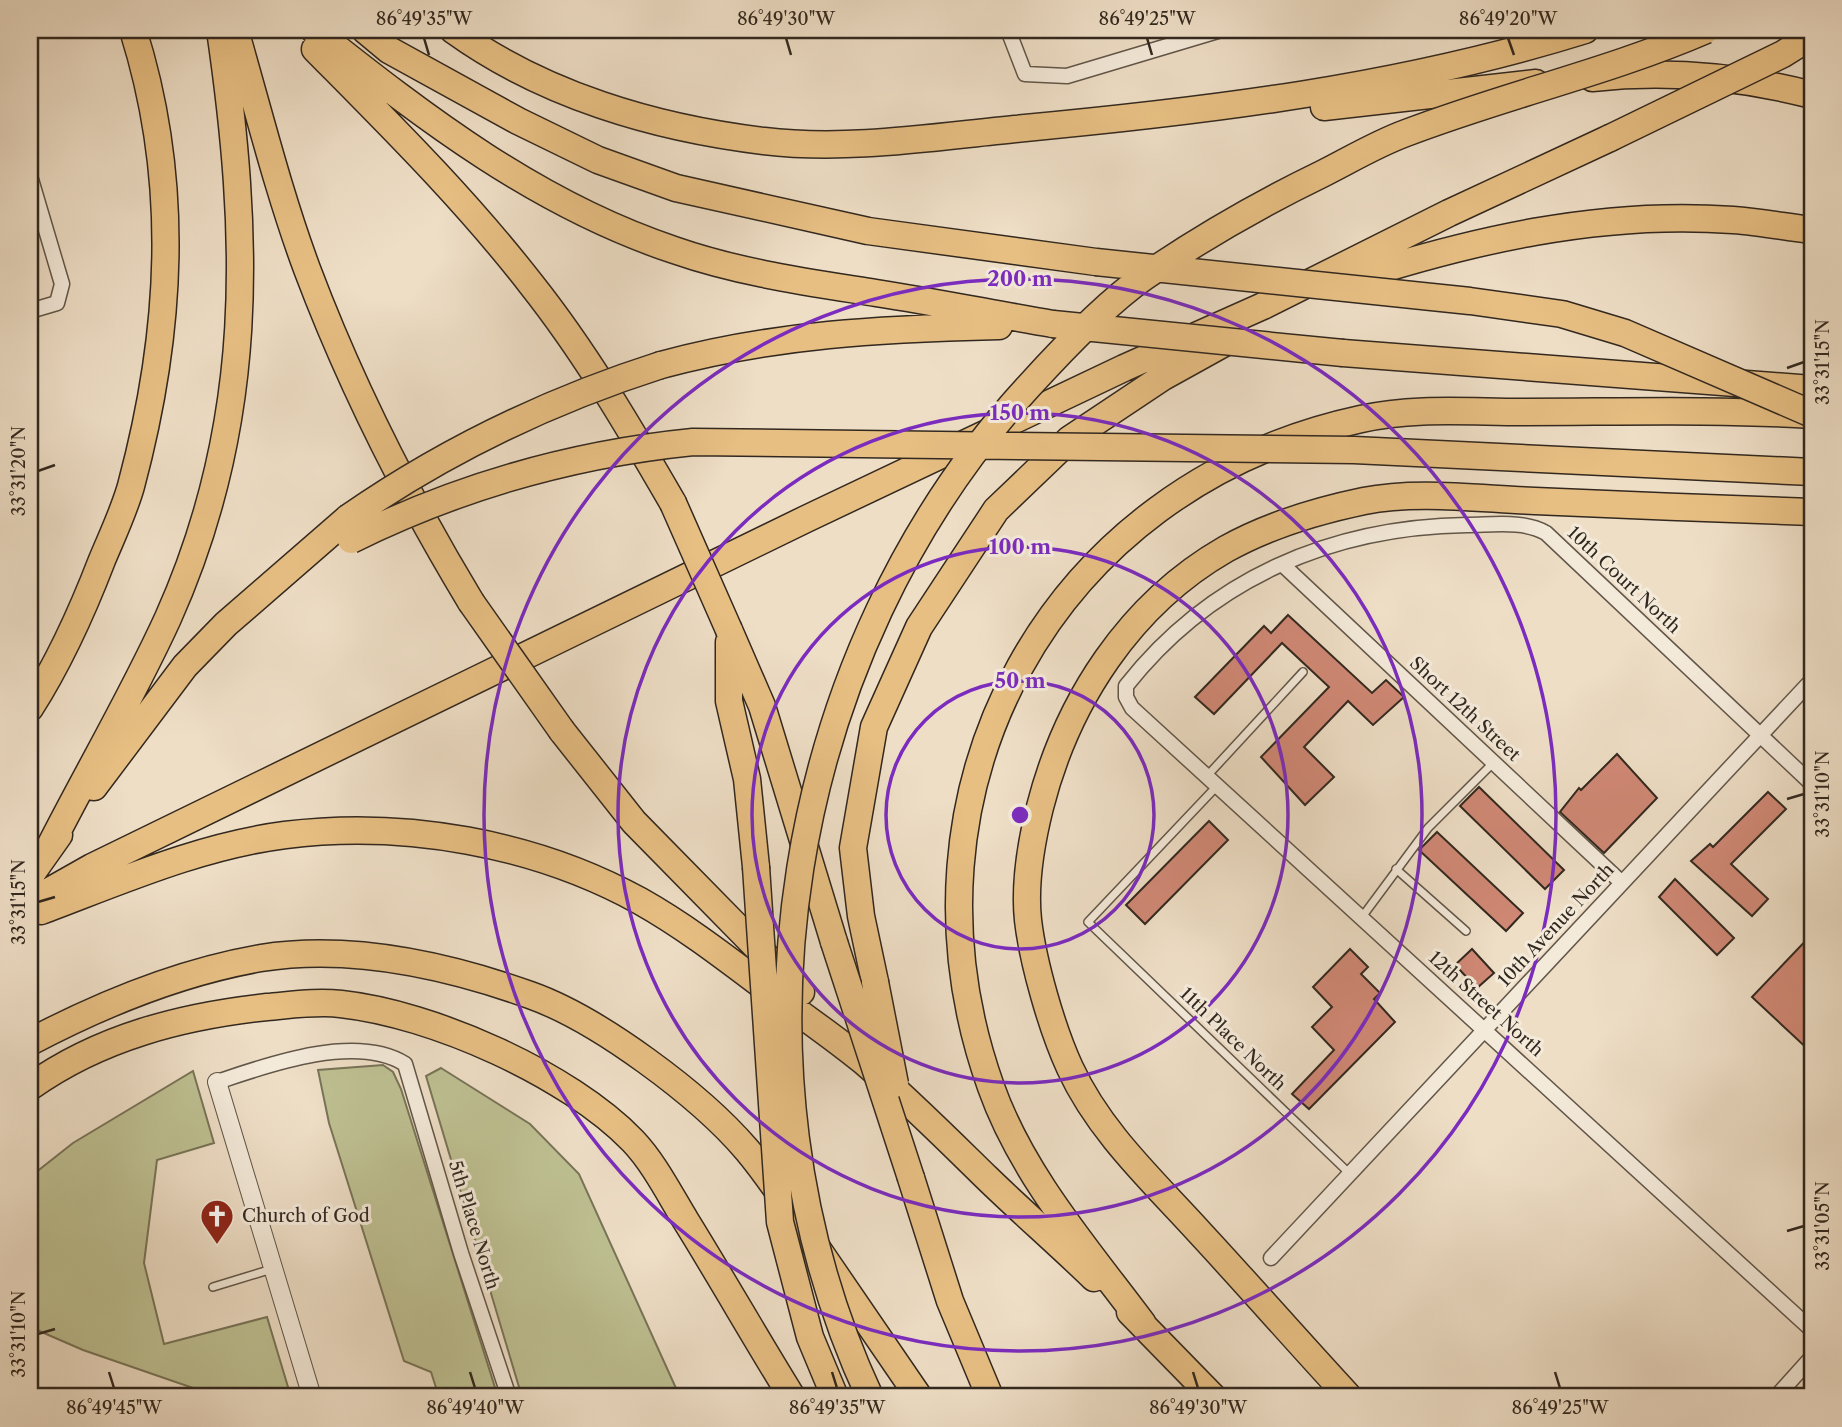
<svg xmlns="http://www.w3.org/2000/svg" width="1842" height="1427" font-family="'Libre Caslon Text',serif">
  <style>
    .green { fill: #bec092; stroke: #787458; stroke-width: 2 }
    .building { fill: #d08875; stroke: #32281f; stroke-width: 2 }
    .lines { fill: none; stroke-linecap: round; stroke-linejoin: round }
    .service-casing { stroke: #615649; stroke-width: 10 }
    .minor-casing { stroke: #615649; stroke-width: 17 }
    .tertiary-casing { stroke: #615649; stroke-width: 20 }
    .motorway-casing { stroke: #32281f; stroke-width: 29 }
    .service { stroke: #f4eada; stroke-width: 7 }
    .minor { stroke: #f4eada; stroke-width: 14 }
    .tertiary { stroke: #f4eada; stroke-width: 18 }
    .motorway { stroke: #e7bf83; stroke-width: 26 }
    .motorway-bridge-casing { stroke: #32281f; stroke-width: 29; stroke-linecap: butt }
    .motorway-bridge { stroke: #e7bf83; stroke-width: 26 }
    .ticks { fill: none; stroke: #32281f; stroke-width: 2.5 }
    .ring { fill: none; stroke: #7b2cbf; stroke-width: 3.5 }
    .labels { text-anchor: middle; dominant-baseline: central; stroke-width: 6; stroke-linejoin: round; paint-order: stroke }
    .street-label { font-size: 18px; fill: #32281f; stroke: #f4eada }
    .poi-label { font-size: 18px; fill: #32281f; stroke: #f4eada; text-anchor: start }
    .centre { fill: #7b2cbf; stroke: #f4eada; stroke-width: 3.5 }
    .ring-label { font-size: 21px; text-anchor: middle; font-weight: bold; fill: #7b2cbf; stroke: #f4eada; stroke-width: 6; stroke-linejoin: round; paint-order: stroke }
    .neatline { fill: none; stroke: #32281f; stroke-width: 2.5 }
    .ticks-label { font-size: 18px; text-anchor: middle; fill: #32281f }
  </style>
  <rect width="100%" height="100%" fill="#eedec6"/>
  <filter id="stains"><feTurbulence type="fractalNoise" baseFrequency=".00286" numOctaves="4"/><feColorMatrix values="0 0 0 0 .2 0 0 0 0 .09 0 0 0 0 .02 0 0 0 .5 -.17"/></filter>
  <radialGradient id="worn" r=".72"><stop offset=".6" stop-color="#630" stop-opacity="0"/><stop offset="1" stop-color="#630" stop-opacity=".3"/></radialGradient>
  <path class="green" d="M383,1065l10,7 8,17 97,308h-59l-8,-25 -27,-11 -75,-238 -11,-53z
    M441,1068l89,56 49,50 101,223h-158l-96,-321z
    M193,1071l21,72 -57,17 -13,103 20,81 103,-27 24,80h-72l-136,-47 -53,-23v-150l43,-34z"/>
  <path class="building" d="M1288,615l84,78 14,-13 18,17 -31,28 -25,-24 -44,46 30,30 -29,28 -44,-48 68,-70 -47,-44 -68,71 -19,-17 69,-71 7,7z
    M1617,754l40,44 -53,55 -44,-41 19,-24 2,2z
    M1479,787l85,83 -19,19 -85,-83z
    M1768,792l18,17 -55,55 37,35 -16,17 -61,-55 19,-17 3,3z
    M1209,821l19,19 -83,84 -19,-19z
    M1437,832l86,81 -17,18 -87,-81z
    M1675,879l59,59 -17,17 -58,-58z
    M1812,934v119l-60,-56z
    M1350,949l18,18 -7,7 19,19 -6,6 21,23 -86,87 -17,-15 42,-44 -22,-23 20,-20 -19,-20z
    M1472,949l22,24 -17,15 -22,-23z"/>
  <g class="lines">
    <defs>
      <path id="service" d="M1207,776l96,-104
        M1217,786l-129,136 261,251
        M1396,869l70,62
        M1362,917l66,-89 66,-66
        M213,1287l59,-18"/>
      <path id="minor" d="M1008,30l17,44 42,2 154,-46
        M30,176l32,108 -5,19 -27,8
        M1282,564l340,319
        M1812,784l-266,-251c-22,-13 -54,-8 -79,-8 -135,2 -256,53 -341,161v11l6,11 680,622
        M217,1082c50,-17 139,-49 188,-18l56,189 48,144
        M1271,1258l541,-578
        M1776,1397l36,-40"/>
      <path id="tertiary" d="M217,1082l95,315"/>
      <path id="motorway" d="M235,30c23,79 43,161 72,239 44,117 100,227 164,333
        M314,30c111,88 224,175 360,220 66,23 133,32 202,43 59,9 118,21 177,31
        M365,30l24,20 129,71 80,39 78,28 192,43 228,31
        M453,30c90,65 202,98 311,111 83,10 169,-4 251,-12 193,-18 384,-41 570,-99
        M315,49c75,76 150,150 216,235 54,68 98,143 142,219
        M1592,78c75,-8 147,-2 220,17
        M1324,107l212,-24
        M1342,282c126,-41 257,-72 391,-62 27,2 53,7 79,10
        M1343,353l469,36
        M661,365c114,-31 221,-36 338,-39
        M729,630l33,76 72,236
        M729,642v59l18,78 9,88
        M30,708c30,-47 52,-96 72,-148 10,-24 22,-49 29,-74 41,-153 50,-304 2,-456
        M562,731l72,91 167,170
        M94,787l91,-121 41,-42 122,-106
        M48,850c39,-77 84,-153 120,-232 88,-196 82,-381 52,-588
        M30,876l29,-41
        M30,902l62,-35 714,-348 318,-151 139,-62 186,-93 161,-75
        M41,911c80,-30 159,-65 244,-76 119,-15 250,8 355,66 48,27 91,61 135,94 29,22 60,43 88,66 43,37 83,77 124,117 35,34 72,66 107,100
        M875,982l-14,-66 -8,-68 21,-121 45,-100 77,-117 74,-71 93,-62 74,-41
        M30,1042c72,-38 150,-70 231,-84 89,-14 185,7 269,37 68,24 170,100 217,155 26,31 47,65 70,98 34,50 68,100 102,149
        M30,1087c70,-50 153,-71 237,-80 24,-2 50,-6 74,-3 92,10 227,70 292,137 21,22 37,54 53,80 36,58 70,118 106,176
        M911,1178l39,123 40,96
        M1130,1312l83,85
        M1143,1324c-55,-74 -121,-149 -152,-237 -106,-297 60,-601 370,-668 53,-12 108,-7 161,-7 97,0 193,-3 290,3
        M1349,1397c-50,-54 -98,-109 -148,-163 -47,-52 -101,-101 -131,-166 -18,-39 -37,-105 -42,-148 -4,-38 3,-77 12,-113 27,-106 90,-203 186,-258 43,-24 90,-38 138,-48 53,-11 117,-2 171,0 92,4 185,8 277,11"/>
    </defs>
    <use href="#service" class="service-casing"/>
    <use href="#minor" class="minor-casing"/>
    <use href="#tertiary" class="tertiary-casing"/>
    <use href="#motorway" class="motorway-casing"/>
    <use href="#service" class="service"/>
    <use href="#minor" class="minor"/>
    <use href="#tertiary" class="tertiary"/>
    <use href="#motorway" class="motorway"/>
    <defs>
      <path id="motorway-bridge" d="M1610,138l173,-84 29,-18
        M1096,262l374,39 92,13 63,19 187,81
        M1053,324l290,29
        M673,503l56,127
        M348,518c98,-68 200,-117 313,-153
        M351,540c107,-53 222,-86 342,-98l661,8 458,22
        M471,602l91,129
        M756,867l24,355 30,115 25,60
        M834,942l77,236
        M875,982l20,102
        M870,1397c-153,-328 -86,-745 159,-1011 30,-33 79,-84 115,-109 57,-39 116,-73 178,-103 28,-14 54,-30 84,-41 99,-38 203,-61 300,-103"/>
    </defs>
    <use href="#motorway-bridge" class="motorway-bridge-casing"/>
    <use href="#motorway-bridge" class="motorway-bridge"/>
  </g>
  <path class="ticks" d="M424,38l5,17M786,38l5,17M1147,38l5,17M1508,38l6,17M1787,368l17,-6M38,471l17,-6M1787,799l17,-5M38,902l17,-5M1787,1231l17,-5M38,1334l17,-5M109,1372l5,16M470,1372l5,16M832,1372l5,16M1193,1372l5,16M1555,1372l5,16"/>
  <g class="ring">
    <circle cx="1020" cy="815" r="134"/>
    <circle cx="1020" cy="815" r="268"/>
    <circle cx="1020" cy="815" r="402"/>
    <circle cx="1020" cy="815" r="536"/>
  </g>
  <defs>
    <symbol id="church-pin" viewBox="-11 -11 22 30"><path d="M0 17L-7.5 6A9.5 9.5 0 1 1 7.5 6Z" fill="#8f2418" stroke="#f4eada"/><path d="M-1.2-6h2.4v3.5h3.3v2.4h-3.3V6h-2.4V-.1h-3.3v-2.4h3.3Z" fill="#fff"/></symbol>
  </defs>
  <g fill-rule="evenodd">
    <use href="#church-pin" x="198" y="1197" width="38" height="52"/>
  </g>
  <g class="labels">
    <g class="street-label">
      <text transform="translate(1624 580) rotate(43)">10th Court North</text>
      <text transform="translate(1465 709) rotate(43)">Short 12th Street</text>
      <text transform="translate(1556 925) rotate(-47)">10th Avenue North</text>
      <text transform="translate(1486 1004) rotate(42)">12th Street North</text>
      <text transform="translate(1233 1039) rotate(44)">11th Place North</text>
      <text transform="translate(474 1225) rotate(73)">5th Place North</text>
    </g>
    <g class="poi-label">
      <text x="242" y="1216">Church of God</text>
    </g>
  </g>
  <circle cx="1020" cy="815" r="10" class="centre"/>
  <g class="ring-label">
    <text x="1020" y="286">200 m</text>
    <text x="1020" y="420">150 m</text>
    <text x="1020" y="554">100 m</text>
    <text x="1020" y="688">50 m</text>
  </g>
  <rect width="1842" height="1427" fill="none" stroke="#eedec6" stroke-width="77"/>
  <rect x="38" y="38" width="1766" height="1350" class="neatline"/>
  <g class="ticks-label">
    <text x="424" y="25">86°49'35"W</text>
    <text x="786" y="25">86°49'30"W</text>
    <text x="1147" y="25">86°49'25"W</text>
    <text x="1508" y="25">86°49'20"W</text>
    <text transform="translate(1823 362) rotate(-90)" y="6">33°31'15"N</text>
    <text transform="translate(19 471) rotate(-90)" y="6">33°31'20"N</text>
    <text transform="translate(1823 794) rotate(-90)" y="6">33°31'10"N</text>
    <text transform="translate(19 902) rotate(-90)" y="6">33°31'15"N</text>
    <text transform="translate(1823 1226) rotate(-90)" y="6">33°31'05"N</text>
    <text transform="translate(19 1334) rotate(-90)" y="6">33°31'10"N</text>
    <text x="114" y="1414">86°49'45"W</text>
    <text x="475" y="1414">86°49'40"W</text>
    <text x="837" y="1414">86°49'35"W</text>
    <text x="1198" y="1414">86°49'30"W</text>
    <text x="1560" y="1414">86°49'25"W</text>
  </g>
  <rect width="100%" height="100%" filter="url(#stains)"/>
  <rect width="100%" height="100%" fill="url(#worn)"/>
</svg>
